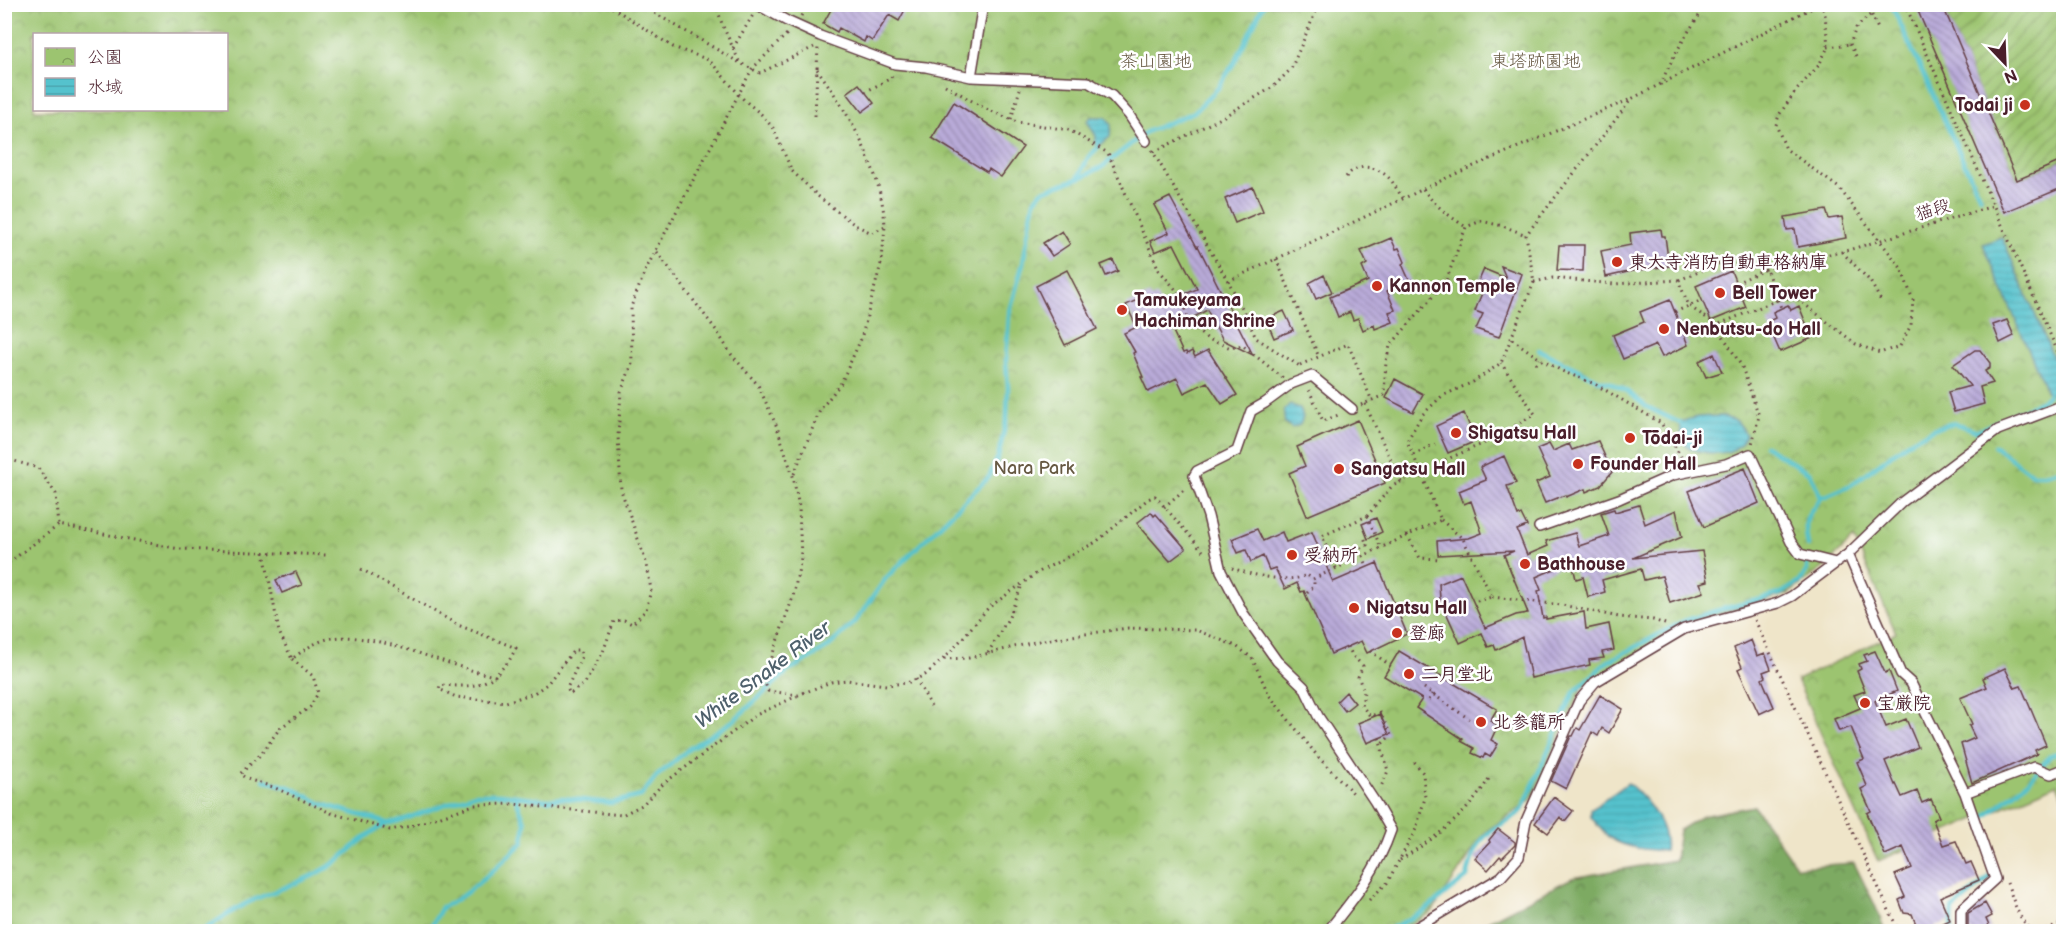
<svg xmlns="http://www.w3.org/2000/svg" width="2068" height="936" font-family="'Balsamiq Sans','Klee One',sans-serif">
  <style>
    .forest { fill: url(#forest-crowns); stroke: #646446; stroke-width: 1.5 }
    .park { fill: url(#park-crowns); stroke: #73724e; stroke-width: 1.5; fill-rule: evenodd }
    .garden { fill: url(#garden-furrows); stroke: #73724e; stroke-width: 1.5 }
    .water { fill: url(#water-rules); stroke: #50707c; stroke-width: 1.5 }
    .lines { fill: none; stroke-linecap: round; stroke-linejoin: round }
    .stream { stroke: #55c2cd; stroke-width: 4.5 }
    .building { fill: url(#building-back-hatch) }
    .lane-casing { stroke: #633d43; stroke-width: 12 }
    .path { stroke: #633d43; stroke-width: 3; stroke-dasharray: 1.5 4.5; stroke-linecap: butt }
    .lane { stroke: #fff; stroke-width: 9 }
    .poi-dot { fill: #c8321e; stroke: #fff; stroke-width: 2 }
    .labels { text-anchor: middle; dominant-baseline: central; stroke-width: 5; stroke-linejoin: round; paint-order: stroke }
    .park-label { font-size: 18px; fill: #675943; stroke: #fff }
    .poi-label { font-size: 18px; font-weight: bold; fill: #4a1f2b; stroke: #fff; text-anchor: start }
    .street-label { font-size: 18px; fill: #4a1f2b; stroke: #fff }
    .water-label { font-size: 20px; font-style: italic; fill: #4e606c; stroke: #fff }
  </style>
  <defs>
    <pattern id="forest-crowns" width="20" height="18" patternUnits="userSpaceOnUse" patternTransform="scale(1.5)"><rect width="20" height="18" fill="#7daa62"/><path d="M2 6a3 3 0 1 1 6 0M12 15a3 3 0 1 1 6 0" fill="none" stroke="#688a51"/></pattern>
    <pattern id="park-crowns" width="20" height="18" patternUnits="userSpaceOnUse" patternTransform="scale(1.5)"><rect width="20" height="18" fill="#9cc470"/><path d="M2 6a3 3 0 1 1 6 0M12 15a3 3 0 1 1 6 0" fill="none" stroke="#819f5c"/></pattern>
    <pattern id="garden-furrows" width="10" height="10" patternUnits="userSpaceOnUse" patternTransform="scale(1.5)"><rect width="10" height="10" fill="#9cc470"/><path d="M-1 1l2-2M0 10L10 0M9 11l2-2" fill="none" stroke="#819f5c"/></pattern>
    <pattern id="water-rules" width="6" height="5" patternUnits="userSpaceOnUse" patternTransform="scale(1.5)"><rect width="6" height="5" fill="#55c2cd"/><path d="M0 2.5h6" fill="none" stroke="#4ca6b0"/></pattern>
    <pattern id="building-back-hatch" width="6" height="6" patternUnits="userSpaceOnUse" patternTransform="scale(1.5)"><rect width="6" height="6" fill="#b9abd9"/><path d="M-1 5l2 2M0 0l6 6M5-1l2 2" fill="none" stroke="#988bb0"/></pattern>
  </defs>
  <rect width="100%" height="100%" fill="#fff"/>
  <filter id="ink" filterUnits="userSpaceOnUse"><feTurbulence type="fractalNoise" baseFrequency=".0167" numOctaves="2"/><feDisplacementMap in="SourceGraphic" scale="12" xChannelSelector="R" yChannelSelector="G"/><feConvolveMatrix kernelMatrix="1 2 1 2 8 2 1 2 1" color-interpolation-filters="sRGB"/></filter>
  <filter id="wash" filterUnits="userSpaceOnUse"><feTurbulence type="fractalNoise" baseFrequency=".008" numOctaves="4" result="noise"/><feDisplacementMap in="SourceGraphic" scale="24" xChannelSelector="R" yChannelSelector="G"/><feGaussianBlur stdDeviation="1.35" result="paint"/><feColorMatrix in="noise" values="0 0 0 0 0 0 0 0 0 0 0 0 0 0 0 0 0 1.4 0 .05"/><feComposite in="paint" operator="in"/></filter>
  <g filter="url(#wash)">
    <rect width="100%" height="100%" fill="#efe5c9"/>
    <path class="forest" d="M1754,806l43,61 57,-4 21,42 10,26h-416l103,-53 103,-18 4,-30 23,-14z"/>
    <path class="park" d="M5,5h2058v793l-6,-14 -179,77 -81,-181 99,-47 -42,-95 -31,30 -35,26 -102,30 -104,64 -51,112 -46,32 -53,80 -34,19 -1393,1zM34,34h192v76h-192z"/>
    <path class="garden" d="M1942,5h121v155l-46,20z"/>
    <path class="water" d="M1091,117h15l5,7 -1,13 -12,10 -3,-3 1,-8 -9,-15z
      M2002,237l61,143v8l-15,7 -65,-151z
      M1290,404l10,5 3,8 -3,8 -8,3 -7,-5c-2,-9 -2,-13 5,-19z
      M1721,416l15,5 10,13c-8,25 -39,21 -59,13l-6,-13 -1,-11c13,-8 27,-6 41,-7z
      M1628,783c18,15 41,43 37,68 -18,-1 -39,-3 -55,-13 -6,-4 -14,-15 -19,-21v-7z"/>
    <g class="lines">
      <path class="stream" d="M1891,4l89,193
        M1078,178l9,-18 11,-13
        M1539,350l60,30 12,3 14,7 22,17 33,16
        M1765,446l45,27 11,25 30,-13 57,-43 27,-14 19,-5 23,8 65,-30 6,-6
        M1994,446l38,28h13l19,-5
        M1808,546c-4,-24 -4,-29 13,-48
        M264,780l28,8 30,16 65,19
        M1991,854l-10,-34 48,-39 21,-25 14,-6
        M201,932c15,-10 29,-20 44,-28 28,-14 59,-21 85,-38 23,-15 41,-41 69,-45l75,-27h27l47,6 14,-2 48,5 31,-7 16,-20 33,-28 43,-27 55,-50 39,-23 29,-27 30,-43 103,-101 9,-20 9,-40 1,-30 -2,-26 3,-46 14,-52 11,-62 8,-10 40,-14 20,-10 44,-35 48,-20 24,-24 18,-28 28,-56
        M428,932l14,-25c22,-7 63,-48 81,-65l2,-20 -10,-26
        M1384,932l39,-20 44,-35c4,-20 13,-41 31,-51 9,-5 16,-8 24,-16l52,-118 33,-30 77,-41 31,-10 65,-17 20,-12 7,-12v-11
        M1951,932l2,-23 39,-34"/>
    </g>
    <g id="blocks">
      <path class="building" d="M834,4h74l-9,17 -10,-6 -17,26 -6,-4 -2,5 -25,-14 -2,4 -14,-8z
        M1915,4h27l75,176 47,-20v27l-60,25z
        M859,84l15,19 -12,9 -15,-19z
        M954,102l69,45 -22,30 -12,-8 -2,3 -55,-34z
        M1253,187l10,24 -28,12 -10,-24z
        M1170,197l27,50 1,-1 55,109 -30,-15 -16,-30 -35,19 11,24 3,-1 1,2 5,-3 3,6 13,-7 29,45 -15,9 -15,-22 -23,11 -7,-15 -29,14 -7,-15h2l-10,-24 2,-1 -11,-19 13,-6 -11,-22 24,-11 1,4 5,-3 5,10 36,-16 -23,-45 -19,8 -5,-11 19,-8 -15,-28z
        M1826,210l3,9 13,-2 4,21 -48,9 -3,-18 -8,1 -2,-13z
        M1661,229l1,7h3l4,30 -37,5 -26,6 -5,-26 30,-6 -1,-12z
        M1062,231l8,13 -18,12 -9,-13z
        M1391,238l5,11 3,-1 6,14 -3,2 8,18 -23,9 8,19 -6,2 4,10 -18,7 -1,-4 -11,5 -5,-12 -5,2 -3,-8 -12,5 -8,-20 38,-16 -6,-14 5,-3 -6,-13z
        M1559,245h25l-1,26 -26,-1z
        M1113,260l5,11 -12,5 -5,-11z
        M1501,266l21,8 -23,63 -23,-8 7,-15 -8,-3 10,-26 -7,-2 6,-14 22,9z
        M1067,270l30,59 -32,16 -29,-59z
        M1731,271l15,36 -35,14 -15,-35z
        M1324,275l8,17 -16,7 -7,-16z
        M1670,300l18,45 -26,12 -6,-12 -33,14 -10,-24 31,-13 -4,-10z
        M1788,305l3,5 8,-4 13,32 -32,14 -13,-30 8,-4 -2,-6z
        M1284,311l9,19 -19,8 -8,-19z
        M2007,320l7,16 -14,7 -7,-18z
        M1975,350h5l10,13v5l-5,3 8,12 -13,4 4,17 -30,8 -6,-20 22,-6 -17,-21z
        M1714,354l8,18 -16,5 -7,-16z
        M1395,379l28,15 -10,18 -27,-14z
        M1464,413l12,28 -28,12 -12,-27z
        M1358,420l27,63 -78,33 -18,-43 16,-7 -8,-19z
        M1598,441l14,31 -12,14 -14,6 -1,-3 -19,8 -1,-2 -20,8 -9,-20 14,-6 -13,-28 12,-5 4,7 16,-7 3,6z
        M1504,456l12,27 -9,3 11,30 3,-2 6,12 -10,4 10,25 21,-9 -2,-5 29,-8 4,13 30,-10 -8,-23 13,-4 1,3 24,-7 6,19 31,-14 6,27 -49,21 69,-7 6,30 -8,2 4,9 -34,11 -8,-27 -18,4 -3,-11 -39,11 3,12 -17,5 -5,-20 -7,2 -3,-13 -6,2 -1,-4 -30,13 5,13 -3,1 5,27 3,-1v2l38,-7 2,17 23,-5 5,26 -12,2 2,6 -15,2 1,5 -59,13 -9,-41 -26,13 -2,-5 -6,2 -6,-14 -22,10 -20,-44 -1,-15 22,-9 24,53 31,-13 12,-2 -24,-58 10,-4 -76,4 -1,-14 32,-3 13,-5 -11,-32 -7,3 -5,-13 27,-11 -6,-13z
        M1745,468l14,35 -55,24 -15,-36z
        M1151,512l3,4 2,-2 30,35 -16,12 -33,-38z
        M1376,518l6,14 -14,7 -6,-15z
        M1257,529l6,12 19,-9 4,10 26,-10 21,50 44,-19 30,71 -40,19 -6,-12 -30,13 -27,-63 -3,1 -4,-9 -12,6 -10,-21 -6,2 -6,-14 -12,6 -5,-12 -8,3 -6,-14z
        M296,572l6,13 -20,8 -6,-13z
        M1751,640l6,16 8,-3 6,16 -8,3 2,5 -3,2 12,28 -15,7 -21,-45 4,-2 -8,-19z
        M1399,651l98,58 -7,12 8,4 -7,15 7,4 -8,13 -5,-3 -2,4 -11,-5 2,-5 -13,-7 2,-2 -47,-31 6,-9 -38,-23z
        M1875,651l10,22 4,-2 8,20 -22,10 11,26 20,-8 12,28 -33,14 10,24 1,-1 6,13 15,-6 5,12 9,-4 8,18 -6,3 10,25 13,-4 10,23 5,-2 8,18 -39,17 10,23 -15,7 1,5h-17l-7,-18 -8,-1 -5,-13 6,-3 -10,-22 17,-7 -9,-21 -18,8 -18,-42 4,-2 -10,-22 6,-3 -10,-24 7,-3 -13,-32 -12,4 -5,-12 26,-11 -6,-13 11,-4 -8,-20 4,-2 -2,-5 8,-3 -3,-6z
        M2005,668l10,20 6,-2 25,59 -11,5 2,4 -65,29 -11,-39 14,-6 -6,-12 3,-2 -12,-26 27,-11 -4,-9z
        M1346,692l9,11 -10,8 -8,-10z
        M1600,695l23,14 -14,24 -7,-5 -4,8 -6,-4 -26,57 -15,-8 20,-45h2l4,-8 3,2z
        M1380,714l9,20 -22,9 -9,-20z
        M1554,797l19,14 -8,10 -5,-4 -12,16 -13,-10z
        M1498,829l17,13v3l-13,13 -2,-2 -12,14 -13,-12 15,-16 -1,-2z
        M1985,903l7,13 -6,3 4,9 -9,4h-11l-2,-4v-15z"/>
    </g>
  </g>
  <g filter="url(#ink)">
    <use href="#blocks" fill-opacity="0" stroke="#633d43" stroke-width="1.5"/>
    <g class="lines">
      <defs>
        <path id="lane" d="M756,4l31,17 33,15 75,28 31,3 45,10 117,5 24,14 17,19 17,26
          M971,77l12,-73
          M1539,527l80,-28 54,-24 53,-11 24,-10 41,88 9,12 36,9
          M1848,554l53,120 10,9 54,110 69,-26 17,7 13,-5
          M1327,932c26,-32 51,-63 64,-102l-16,-28 -57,-86 -14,-29 -27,-26 -34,-48 -22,-42 -13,-55 -14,-40 3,-5 40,-20 14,-40 14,-8 26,-19 21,-8 40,33
          M1409,932l92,-55 18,-20 7,-36 53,-120 16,-19 89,-53 94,-26 14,-7 56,-42 54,-52 96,-72 66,-25
          M1961,932v-22l34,-31 -30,-86"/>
      </defs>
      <use href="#lane" class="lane-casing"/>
      <path class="path" d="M607,4l66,43 36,13 35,40 17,14 12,14 19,43 27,26 36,28 17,8 13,-7c-3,-56 -36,-113 -68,-157
        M639,4l101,59 20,10 54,-26
        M716,4l6,20 17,37
        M1867,4l11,25
        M1905,4l159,362
        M801,16l6,-12
        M1828,47l22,-3
        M733,48l20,-33
        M1856,56l-6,-12 6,-16 15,-14
        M945,85l39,23 33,14 52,8 39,23 51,117 18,21 16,37 15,11 23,9 11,-3 41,33
        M1660,85c13,-28 28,-56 48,-81
        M865,92l26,-14 1,-4
        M815,116l3,-70
        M1011,119l9,-30
        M1152,150l84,145 20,43 45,29
        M1154,152l67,-34 52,-31 18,-18 28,-65
        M1346,177c11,-15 31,-11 43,1 5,5 9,14 14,20
        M1423,189c11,16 26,27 43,38
        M657,252l59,78 15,24 27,31 19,42 16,49 6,31 2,51 -8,39 -19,53 -9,33 3,8 30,4 33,-13 16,-2 39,5 21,-2 18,-8 24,-21 39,-46 49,-35 59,-31 52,-43 7,-3 48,55
        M1842,252l28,29 11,20
        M1276,259l43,98
        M1679,280l44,-18 43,7 19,-8 57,-9 151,-46
        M1228,281l48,-22 179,-85 176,-75 189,-95
        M1534,282l19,-4 61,6 64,-4 11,26 28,19 60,-25 18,-3 61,47 24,9 20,-7 11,-21 2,-25 -12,-32 -62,-80 -53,-39 -10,-24 3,-10 16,-23 24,-27 9,-18 -3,-33 -4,-10
        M1736,283l30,-14 15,39
        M1675,312l27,-12
        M1717,326l25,41 17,49 -7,28
        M1512,339l28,20 24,13 31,12 66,39 23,39
        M1536,364l4,-5
        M1300,365l48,-21 24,57
        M1309,390l14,31 18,-7
        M1365,404l36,78 20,-9 -14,-32 15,-26 20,-19 31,-14 28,-19 33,-81 -8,-47 104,-134
        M1361,405l23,-10 2,-34 4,-15 56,-65 20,-54 15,-6 22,5 23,9
        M1413,455l22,-11
        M4,458l34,10 18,26 3,31
        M1445,460l42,-18 48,-28 -34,-51
        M794,474l26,-64 21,-27 20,-44 21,-79 3,-34
        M1164,507l21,-18
        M1367,516l14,32
        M1441,520l22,19 29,58 -19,5
        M1407,535l13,23 20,1
        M264,552l15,80 13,27c10,-8 20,-15 32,-19 42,-14 125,28 171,36 -20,13 -32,10 -55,9l-1,4 17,8 50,5 28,-9 13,-9 27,-34h6l2,6 -15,32 3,6 15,-11 18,-31 11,-31 10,-1 8,4 14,-14 5,-20 -4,-25 -26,-75 -3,-54 3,-44 11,-28 -1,-57 15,-38 106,-200 36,-36
        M1363,556l4,10
        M1333,560l34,-15 -3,-8
        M4,566l55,-41 120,24 147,6
        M1232,568c19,7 56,16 75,7l6,4 128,-59 -20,-47
        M1336,568l-14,-32 45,-20 25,-30 9,-4
        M361,569l97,56 58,23 -7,13 -14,15
        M1307,593l7,-7v-6
        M1492,597l70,8 57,12 34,3 15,5
        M1755,620l144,312
        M1348,646l4,9 11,11 -5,11 6,14 -2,15 8,10 10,-3 11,22 -9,9
        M1370,651l20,14
        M988,653l21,-36 13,-32
        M292,659l21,17 5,17 -8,14 -30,21 -19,26 -21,20 7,5 26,8 58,26 59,17 21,-4 63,-21 39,-1 109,11 20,-10 21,-21 93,-69 41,-19
        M944,659l25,-1 74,-18 85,-12 68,2 40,16 16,12 17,37 50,63 36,37
        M916,679l15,27
        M1424,688l45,31
        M1429,700l4,-6
        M1379,738l9,33 -8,18
        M1400,860c38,-24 68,-45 91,-85
        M2007,883c6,15 12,42 29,49
        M1369,900l18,-17 29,-54 9,-31 -2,-25 -10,-13
        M2041,932l23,-9"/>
      <use href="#lane" class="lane"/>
    </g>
  </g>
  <g class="poi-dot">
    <circle cx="2025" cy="105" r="6"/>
    <circle cx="1617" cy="262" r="6"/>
    <circle cx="1377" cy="286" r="6"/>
    <circle cx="1720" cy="293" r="6"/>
    <circle cx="1122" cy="310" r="6"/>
    <circle cx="1664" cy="329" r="6"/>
    <circle cx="1456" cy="433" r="6"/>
    <circle cx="1630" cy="438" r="6"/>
    <circle cx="1578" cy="464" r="6"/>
    <circle cx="1339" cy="469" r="6"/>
    <circle cx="1292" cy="555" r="6"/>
    <circle cx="1525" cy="564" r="6"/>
    <circle cx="1354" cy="608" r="6"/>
    <circle cx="1397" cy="633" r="6"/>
    <circle cx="1409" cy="674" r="6"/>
    <circle cx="1865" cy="703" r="6"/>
    <circle cx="1481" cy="722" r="6"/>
  </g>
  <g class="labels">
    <g class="park-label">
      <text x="1156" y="61">茶山園地</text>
      <text x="1536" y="61">東塔跡園地</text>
      <text x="1034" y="468">Nara Park</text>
    </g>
    <g class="poi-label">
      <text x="2013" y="105" text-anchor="end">Todai ji</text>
      <text x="1629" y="262">東大寺消防自動車格納庫</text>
      <text x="1389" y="286">Kannon Temple</text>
      <text x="1732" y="293">Bell Tower</text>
      <text x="1134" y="300">Tamukeyama<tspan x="1134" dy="21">Hachiman Shrine</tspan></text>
      <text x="1676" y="329">Nenbutsu-do Hall</text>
      <text x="1468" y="433">Shigatsu Hall</text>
      <text x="1642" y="438">Tōdai-ji</text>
      <text x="1590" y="464">Founder Hall</text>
      <text x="1351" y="469">Sangatsu Hall</text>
      <text x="1304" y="555">受納所</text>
      <text x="1537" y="564">Bathhouse</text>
      <text x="1366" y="608">Nigatsu Hall</text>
      <text x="1409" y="633">登廊</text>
      <text x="1421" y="674">二月堂北</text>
      <text x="1877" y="703">宝厳院</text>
      <text x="1493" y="722">北参籠所</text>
    </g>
    <g class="street-label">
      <text transform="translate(1933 210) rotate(-17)">猫段</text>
    </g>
    <g class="water-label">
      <text transform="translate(763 675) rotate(-37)">White Snake River</text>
    </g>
  </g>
  <rect width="2068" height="936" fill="none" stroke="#fff" stroke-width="24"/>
  <rect x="33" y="33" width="195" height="78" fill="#ffffff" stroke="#b7a5aa" stroke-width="1.5"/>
  <rect x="45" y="48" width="30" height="18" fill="url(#park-crowns)" stroke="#b7a5aa" stroke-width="1.5"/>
  <text x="87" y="63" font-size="18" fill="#4a1f2b">公園</text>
  <rect x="45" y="78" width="30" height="18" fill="url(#water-rules)" stroke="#b7a5aa" stroke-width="1.5"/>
  <text x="87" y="93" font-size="18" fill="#4a1f2b">水域</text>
  <g transform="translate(2005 63) rotate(157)" stroke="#ffffff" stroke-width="4.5" paint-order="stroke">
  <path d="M0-4.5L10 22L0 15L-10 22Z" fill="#4a1f2b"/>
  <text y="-9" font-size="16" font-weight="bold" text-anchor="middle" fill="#4a1f2b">N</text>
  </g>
</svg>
